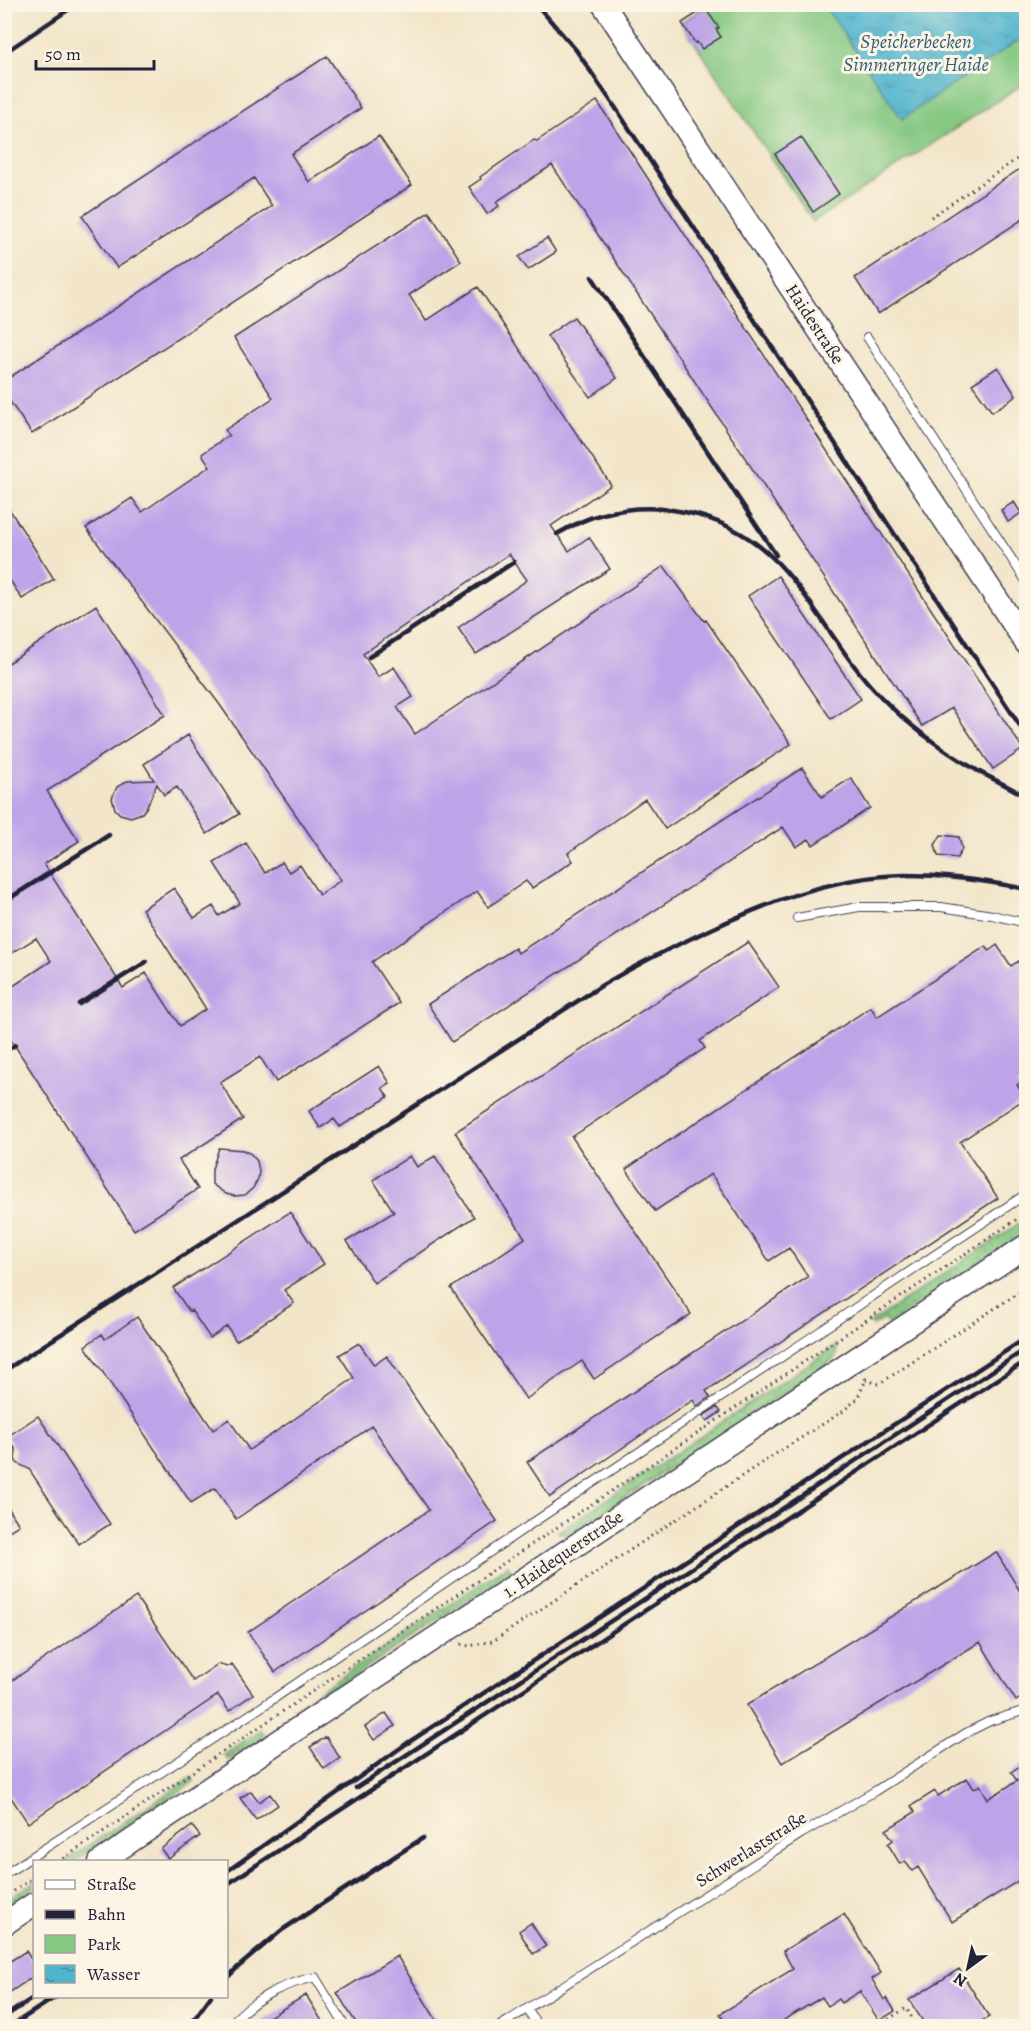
<svg xmlns="http://www.w3.org/2000/svg" width="1031" height="2031" font-family="Alegreya,serif">
  <style>
    .grass { fill: url(#grass-dots); stroke: #54755e; stroke-width: 1.5 }
    .park { fill: #85c882; stroke: #54755e; stroke-width: 1.5 }
    .water { fill: url(#water-ripples); stroke: #386b84; stroke-width: 1.5 }
    .building { fill: #bea3e8 }
    .lines { fill: none; stroke-linecap: round; stroke-linejoin: round }
    .service-casing { stroke: #413f50; stroke-width: 10 }
    .primary-casing { stroke: #413f50; stroke-width: 25 }
    .path { stroke: #413f50; stroke-width: 3; stroke-dasharray: 1.5 4.5; stroke-linecap: butt }
    .service { stroke: #fff; stroke-width: 8 }
    .primary { stroke: #fff; stroke-width: 22 }
    .rail { stroke: #22223b; stroke-width: 4.5 }
    .labels { text-anchor: middle; dominant-baseline: central; stroke-width: 6; stroke-linejoin: round; paint-order: stroke }
    .street-label { font-size: 18px; fill: #22223b; stroke: #fcf5e5 }
    .water-label { font-size: 20px; font-style: italic; fill: #345c75; stroke: #fcf5e5 }
  </style>
  <defs>
    <pattern id="grass-dots" width="8" height="8" patternUnits="userSpaceOnUse" patternTransform="scale(1.5)"><rect width="8" height="8" fill="#85c882"/><path d="M2 2h.1M6 6h.1" fill="none" stroke="#6ca26c" stroke-width="1.8" stroke-linecap="round"/></pattern>
    <pattern id="water-ripples" width="26" height="14" patternUnits="userSpaceOnUse" patternTransform="scale(1.5)"><rect width="26" height="14" fill="#4fb4cd"/><path d="M2 4q2-2 4 0t4 0M15 11q2-2 4 0t4 0" fill="none" stroke="#4192a8"/></pattern>
  </defs>
  <rect width="100%" height="100%" fill="#fcf5e5"/>
  <filter id="ink" filterUnits="userSpaceOnUse"><feTurbulence type="fractalNoise" baseFrequency=".0167" numOctaves="2"/><feDisplacementMap in="SourceGraphic" scale="12" xChannelSelector="R" yChannelSelector="G"/><feConvolveMatrix kernelMatrix="1 2 1 2 8 2 1 2 1" color-interpolation-filters="sRGB"/></filter>
  <filter id="wash" filterUnits="userSpaceOnUse"><feTurbulence type="fractalNoise" baseFrequency=".008" numOctaves="4" result="noise"/><feDisplacementMap in="SourceGraphic" scale="24" xChannelSelector="R" yChannelSelector="G"/><feGaussianBlur stdDeviation="1.35" result="paint"/><feColorMatrix in="noise" values="0 0 0 0 0 0 0 0 0 0 0 0 0 0 0 0 0 1.4 0 .05"/><feComposite in="paint" operator="in"/></filter>
  <g filter="url(#wash)">
    <rect width="100%" height="100%" fill="#f2e5c9"/>
    <path class="grass" d="M1026,1219v13l-138,92 -4,-5 -11,7 -3,-3z
      M837,1345v10l-5,6 -260,171 -5,2 -9,-2z
      M508,1565l4,7 -212,139 -7,-2z
      M260,1730l4,5 -36,25 -4,-5z
      M192,1777l2,4 -5,4 -114,76h-10z
      M34,1882v6l-29,20v-6z"/>
    <path class="park" d="M708,5h318v77l-213,140 -132,-200z"/>
    <path class="water" d="M824,5h202v30l-124,84z"/>
    <g id="blocks">
      <path class="building" d="M705,8l14,20 -3,1 5,8 -19,12 -5,-7 -2,1 -13,-20z
        M327,56l34,52 -70,46 18,28 70,-46 33,49 -380,249 -28,-41v-12l268,-175 -18,-28 -137,90 -35,-52z
        M597,101l426,648 -30,20 -41,-61 -30,18 -370,-561 -56,37 3,4 -12,8 -18,-27 12,-8 -1,-2 54,-37 3,1z
        M801,137l38,57 -26,18 -38,-58z
        M1026,165v52l-148,97 -23,-36z
        M429,212l32,49 -52,34 17,26 52,-34 133,198 -60,41 18,25 20,-14 21,32 -134,85 -18,-26 69,-48 -18,-26 -146,100 15,23 16,-10 19,30 -16,10 18,27 249,-168 40,55 2,-1 85,124 -126,85 -20,-30 -77,54 5,8 -41,27 -6,-7 -38,26 -11,-16 -105,71 27,41 -123,79 -16,-25 -40,25 23,37 -64,41 19,29 -64,41 -130,-201v-37l47,-31 -15,-23 -32,20v-292l92,-61 69,110 -118,76 32,50 -35,23 79,124 23,-15 34,53 26,-17 -64,-100 32,-21 20,30 19,-12 6,10 21,-13 -26,-40 32,-20 19,30 17,-11 7,10 11,-7 19,30 22,-15 -121,-175 -134,-177 46,-30 10,14 68,-46 -8,-12 27,-19 -4,-5 48,-32 -39,-60z
        M547,238l9,14 -28,18 -9,-13z
        M574,317l43,61 -27,19 -43,-61z
        M998,367l18,29 -24,16 -20,-28z
        M4,501l50,78 -32,20 -18,-28z
        M1014,502l7,11 -13,9 -7,-12z
        M778,576l83,123 -30,20 -83,-123z
        M188,735l51,79 -32,20 -30,-47 -13,8 -7,-11 -11,24 -4,5 -11,4 -11,-3 -5,-5 -3,-11 5,-11 10,-6 27,-1 -10,-16z
        M802,768l20,29 29,-19 19,30 -57,37 -4,-6 -13,8 -13,-20 -331,215 -24,-38 87,-56 3,5z
        M941,835l18,2 3,12 -5,9 -19,-2 -3,-11z
        M748,942l31,45 -79,54 5,7 -133,89 119,177 -97,65 -12,-18 -56,38 -75,-111 74,-50 -70,-106z
        M997,945l14,21 11,-7 4,7v113l-9,6 9,13 -66,44 38,56 -292,193 4,6 -13,9 -4,-6 -143,97 -23,-35 281,-185 -19,-29 -20,13 -58,-87 -56,37 -29,-42 245,-162 6,10 109,-71 3,5z
        M379,1066l11,17 -8,5 6,9 -48,30 -6,-8 -14,9 -11,-17z
        M219,1148l24,2 8,4 6,7 2,10 -1,8 -5,9 -8,7 -10,1 -9,-2 -14,-10v-15z
        M410,1156l7,11 18,-11 39,61 -100,66 -27,-42 47,-29 -21,-32z
        M290,1212l34,52 -40,26 10,13 -58,38 -9,-15 -17,12 -19,-28 -2,1 -16,-23z
        M137,1317l76,113 16,-11 20,31 105,-72 -15,-23 20,-12 15,22 13,-9 110,165 -222,151 -27,-40 181,-122 -57,-84 -136,93 -21,-31 -24,15 -106,-157 17,-12 3,5z
        M717,1407l4,5 -14,9 -4,-5z
        M38,1416l72,108 -31,20 -50,-75 -12,-6 -2,-4 1,-9 -9,-13z
        M4,1501l15,24 -15,9z
        M996,1552l30,49v93l-10,7 -36,-59 -198,121 -35,-58z
        M136,1597l57,84 25,-17 9,3 5,-3 21,30 -24,17 -11,-16 -190,128 -24,-36v-101z
        M386,1713l9,13 -21,14 -9,-13z
        M326,1737l14,21 -16,11 -14,-22z
        M1026,1762v114l-74,46 -34,-55 -6,4 -7,-10 -5,3 -12,-20 5,-4 -7,-10 29,-18 -4,-6 24,-15 3,5 29,-18 7,11 6,-4 8,14 29,-18 -6,-9z
        M251,1791l8,11 11,-8 8,11 -22,15 -16,-22z
        M192,1826l8,10 -32,23 -7,-10z
        M844,1914l37,59 -9,6 12,21 3,-2 8,13 -16,10 -19,-30 -19,12 -3,-4 -10,7 -6,-9 -48,29h-46l-8,-12 73,-45 -10,-18z
        M531,1923l15,23 -13,8 -14,-23z
        M26,1951l8,13v12l-30,20v-31z
        M397,1956l43,70h-82l-21,-33z
        M959,1969l30,48 -16,9h-47l-17,-26z
        M306,1995l19,31h-71z"/>
    </g>
  </g>
  <g filter="url(#ink)">
    <use href="#blocks" fill-opacity="0" stroke="#413f50" stroke-width="1.5"/>
    <g class="lines">
      <defs>
        <path id="service" d="M867,337l159,244
          M797,918l62,-11h82l51,8 34,8
          M4,1875l265,-173 268,-182 489,-326
          M527,2009l11,17
          M229,2026c24,-27 51,-41 86,-49l30,49
          M500,2026l301,-192 74,-43 91,-58 24,-12 36,-11"/>
        <path id="primary" d="M603,4l423,639
          M100,1862l191,-129 237,-156 498,-331
          M4,1924l30,-20"/>
      </defs>
      <use href="#service" class="service-casing"/>
      <use href="#primary" class="primary-casing"/>
      <path class="path" d="M931,217l95,-64
        M866,1380l13,4 147,-96
        M461,1644l8,2 24,-5 273,-181 76,-48 15,-13 9,-19 -3,-6
        M58,1862l968,-649
        M4,1898l30,-21
        M872,2026l9,-2 25,-16 11,18"/>
      <use href="#service" class="service"/>
      <use href="#primary" class="primary"/>
      <path class="rail" d="M536,4l40,46 41,60 409,625
        M4,53l73,-49
        M592,277l184,278
        M557,534c14,-8 29,-16 46,-20 62,-16 130,2 175,49 39,41 63,94 103,134 29,30 61,53 97,74 16,9 33,16 48,26
        M369,657l145,-95
        M10,898l99,-63
        M79,1004l67,-42
        M4,1052l11,-7
        M4,1371l600,-387c29,-17 58,-32 88,-46 67,-32 137,-62 213,-63 40,0 82,6 121,14
        M356,1788l670,-439
        M226,1872l180,-128 620,-406
        M226,1885l800,-524
        M226,1979l11,-11 45,-38 141,-92
        M4,2017l32,-21
        M11,2026l46,-30
        M189,2026l22,-30"/>
    </g>
  </g>
  <g class="labels">
    <g class="street-label">
      <text transform="translate(815 324) rotate(57)">Haidestraße</text>
      <text transform="translate(563 1554) rotate(-34)">1. Haidequerstraße</text>
      <text transform="translate(751 1849) rotate(-32)">Schwerlaststraße</text>
    </g>
    <g class="water-label">
      <text x="916" y="41">Speicherbecken<tspan x="916" dy="23">Simmeringer Haide</tspan></text>
    </g>
  </g>
  <rect width="1031" height="2031" fill="none" stroke="#fcf5e5" stroke-width="24"/>
  <rect x="33" y="1860" width="195" height="138" fill="#fcf5e5" stroke="#a5a1a1" stroke-width="1.5"/>
  <rect x="45" y="1880" width="30" height="9" fill="#ffffff" stroke="#a5a1a1" stroke-width="1.5"/>
  <text x="87" y="1890" font-size="18" fill="#22223b">Straße</text>
  <rect x="45" y="1910" width="30" height="9" fill="#22223b" stroke="#a5a1a1" stroke-width="1.5"/>
  <text x="87" y="1920" font-size="18" fill="#22223b">Bahn</text>
  <rect x="45" y="1935" width="30" height="18" fill="#85c882" stroke="#a5a1a1" stroke-width="1.5"/>
  <text x="87" y="1950" font-size="18" fill="#22223b">Park</text>
  <rect x="45" y="1965" width="30" height="18" fill="url(#water-ripples)" stroke="#a5a1a1" stroke-width="1.5"/>
  <text x="87" y="1980" font-size="18" fill="#22223b">Wasser</text>
  <g transform="translate(968 1968) rotate(213)" stroke="#fcf5e5" stroke-width="4.5" paint-order="stroke">
  <path d="M0-4.5L10 22L0 15L-10 22Z" fill="#22223b"/>
  <text y="-9" font-size="16" font-weight="bold" text-anchor="middle" fill="#22223b">N</text>
  </g>
  <path d="M36 60v9h118v-9" fill="none" stroke="#22223b" stroke-width="3"/>
  <text x="45" y="60" font-size="18" fill="#22223b" stroke="#fcf5e5" stroke-width="4.5" paint-order="stroke">50 m</text>
</svg>
